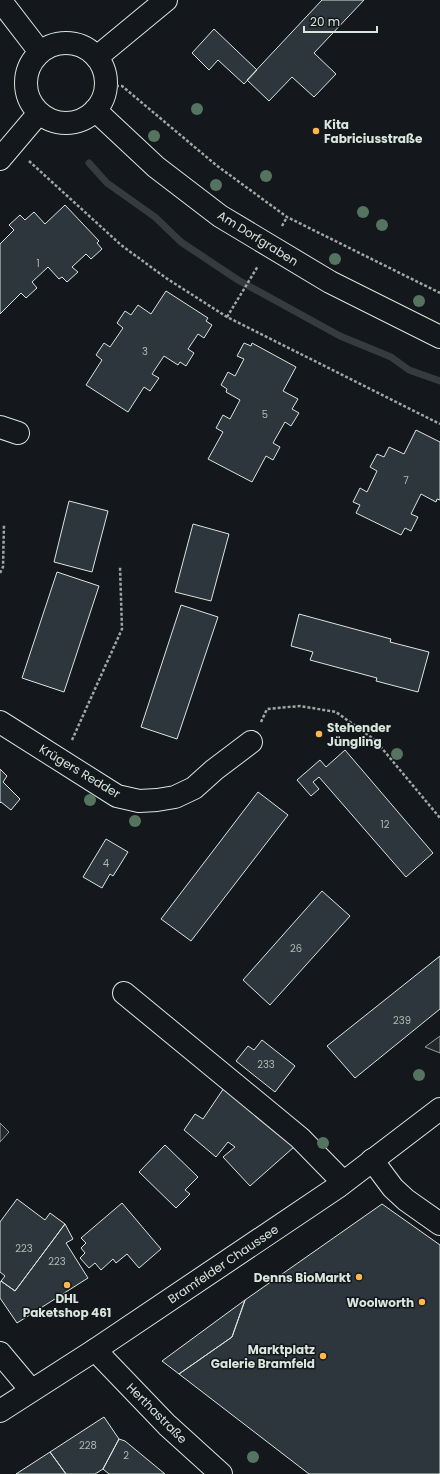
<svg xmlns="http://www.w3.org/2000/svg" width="440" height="1474" font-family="Poppins,sans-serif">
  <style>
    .parking { fill: #24282b; stroke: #939e99 }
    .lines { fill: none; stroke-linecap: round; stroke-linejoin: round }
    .stream { stroke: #363b3e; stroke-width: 7 }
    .building { fill: #2c363c; stroke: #d8e6dc }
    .minor-casing { stroke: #d8e6dc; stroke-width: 24 }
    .major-casing { stroke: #d8e6dc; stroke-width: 24 }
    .path { stroke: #9da8a2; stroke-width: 2.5; stroke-dasharray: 3 2; stroke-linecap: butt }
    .minor { stroke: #14181c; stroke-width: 22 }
    .major { stroke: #14181c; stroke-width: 22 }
    .tree { fill: #55745f }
    .poi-dot { fill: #ffb74d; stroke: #14181c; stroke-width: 1.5 }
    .labels { text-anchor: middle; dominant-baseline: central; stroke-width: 3; stroke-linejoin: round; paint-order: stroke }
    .number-label { font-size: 10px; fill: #adbab4 }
    .poi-label { font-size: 12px; font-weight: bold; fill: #d8e6dc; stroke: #14181c; text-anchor: end }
    .street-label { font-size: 12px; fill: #d8e6dc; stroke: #14181c }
  </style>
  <rect width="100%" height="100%" fill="#14181c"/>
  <path class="parking" d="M440,1036v17l-15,-6z
    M0,1123l9,9 -9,10z"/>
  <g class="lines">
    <path class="stream" d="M89,163l18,20 48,34 26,25 57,38 102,56 51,21 18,13 31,11"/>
  </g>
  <path class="building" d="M322,0h42l-50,53 22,21 -22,23 -22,-20 -23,24 -22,-21z
    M214,29l43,41 -13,14 -26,-24 -9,10 -17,-17z
    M65,205l34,36 -2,2 5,6 -11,10 -5,-5 -14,13 6,5 -11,10 -5,-5 -3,2 -11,-12 -16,15 5,6 -11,10 -5,-5 -21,21v-70l14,-14 -5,-5 11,-10 5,5 9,-8 11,12z
    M166,291l42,27 -2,3 6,4 -8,13 -6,-4 -10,15 6,4 -8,13 -6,-4 -2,3 -14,-9 -12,18 7,4 -9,13 -6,-4 -16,25 -42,-27 16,-25 -6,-5 8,-12 6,4 13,-19 -6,-5 8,-12 6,4 7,-10 13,9z
    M244,343l7,3 1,-3 44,24 -13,24 15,8 -6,10 7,4 -8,13 -6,-4 -12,21 7,4 -7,13 -7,-4 -14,26 -44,-23 15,-27 -7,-4 7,-13 7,4 10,-19 -14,-8 1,-3 -6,-4 7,-13 7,4 9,-17 -7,-3z
    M416,430l24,12v58l-3,-1 -1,3 -15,-8 -10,20 7,3 -7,14 -6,-3 -4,7 -45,-22 4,-8 -7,-3 7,-14 7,4 10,-21 -7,-4 7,-13 7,3 5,-10 15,7z
    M69,501l39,10 -16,61 -38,-10z
    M193,524l36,10 -18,67 -36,-9z
    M57,572l42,14 -35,106 -42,-14z
    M181,605l37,12 -41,122 -36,-12z
    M299,614l92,25 -1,3 39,10 -11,40 -42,-11 1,-3 -67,-18 3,-8 -22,-6z
    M345,750l88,103 -27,24 -87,-100 -6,5 6,7 -8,7 -14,-16 23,-20 6,7z
    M0,769l7,7 -4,6 17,17 -9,11 -10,-8 -1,1z
    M258,792l30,23 -97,126 -30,-22z
    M106,839l22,13 -15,24 -3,-2 -8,14 -19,-11z
    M322,891l28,25 -80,89 -27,-25z
    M440,956v53l-85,69 -28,-32z
    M262,1040l33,26 -20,26 -39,-31 12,-15 6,4z
    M226,1085l68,62 -44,39 -27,-29 12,-10 -7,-5 -12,15 -32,-27 11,-16 8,5z
    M165,1145l33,32 -13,13 5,4 -14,14 -37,-36z
    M17,1199l28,21 5,-7 15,11 -50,67 -14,-10 4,-5 -5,-4v-50z
    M122,1203l39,46 -22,19 -12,-14 -11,9 -3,-4 -12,11 -6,-7 -6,5 -9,-10 5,-5 -4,-5 5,-5 -5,-5z
    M382,1204l58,41v229h-131l-130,-100 53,-37 13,-37z
    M65,1224l8,15 -7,4 22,35 -71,45 -17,-25v-15l1,-2 14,10z
    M245,1300l-13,37 -53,37 -17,-13z
    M104,1417l15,22 -16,30 -8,5h-29l-16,-22z
    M119,1439l6,2 40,33h-56l-6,-5z
    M50,1452l16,22h-50z"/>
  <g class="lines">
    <defs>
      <path id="minor" d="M0,0l40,52
        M26 83a40 40 0 1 1 80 0a40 40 0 1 1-80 0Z
        M97,57l69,-57
        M95,110l61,57 64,49 110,66 110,55
        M0,159l39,-46
        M0,427l18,6
        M0,722l117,74 22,5 18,-1 18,-3 19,-9 20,-18 37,-28
        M124,993l176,145 43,44
        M372,1160l21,28 13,12 34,24
        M95,1350l72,75 54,49
        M0,1353l31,37"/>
      <path id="major" d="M0,1411l95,-61 244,-164 101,-77"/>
    </defs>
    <use href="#minor" class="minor-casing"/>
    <use href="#major" class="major-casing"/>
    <path class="path" d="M106,86h16l94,79 71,52 153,76
      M29,161l92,84 45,33 61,39 213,107
      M282,226l5,-9
      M227,317l31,-51
      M0,573l3,-6 1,-43
      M261,722l6,-13 33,-3 36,6 39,28 65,78
      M72,740l50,-111 -2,-62"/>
    <use href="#minor" class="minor"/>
    <use href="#major" class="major"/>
  </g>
  <g class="tree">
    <circle cx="197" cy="109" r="6"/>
    <circle cx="154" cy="136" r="6"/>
    <circle cx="266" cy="176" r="6"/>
    <circle cx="216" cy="185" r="6"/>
    <circle cx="363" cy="212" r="6"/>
    <circle cx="382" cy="225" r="6"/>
    <circle cx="335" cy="259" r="6"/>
    <circle cx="419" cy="301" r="6"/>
    <circle cx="397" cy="754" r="6"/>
    <circle cx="90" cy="800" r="6"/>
    <circle cx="135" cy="821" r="6"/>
    <circle cx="419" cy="1075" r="6"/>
    <circle cx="323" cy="1143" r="6"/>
    <circle cx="253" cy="1457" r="6"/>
  </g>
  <g class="poi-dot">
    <circle cx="316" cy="131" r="4"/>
    <circle cx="319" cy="734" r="4"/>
    <circle cx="359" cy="1277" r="4"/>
    <circle cx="67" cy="1285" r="4"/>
    <circle cx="422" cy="1302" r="4"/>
    <circle cx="323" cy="1356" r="4"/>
  </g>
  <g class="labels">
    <g class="number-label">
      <text x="38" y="263">1</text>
      <text x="145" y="351">3</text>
      <text x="265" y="414">5</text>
      <text x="406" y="480">7</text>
      <text x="385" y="824">12</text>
      <text x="106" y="863">4</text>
      <text x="296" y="948">26</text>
      <text x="402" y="1020">239</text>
      <text x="266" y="1064">233</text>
      <text x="24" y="1248">223</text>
      <text x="57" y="1261">223</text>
      <text x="88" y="1445">228</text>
      <text x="126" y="1455">2</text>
    </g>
    <g class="poi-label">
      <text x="324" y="124" text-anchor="start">Kita<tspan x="324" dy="14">Fabriciusstraße</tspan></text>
      <text x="327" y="727" text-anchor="start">Stehender<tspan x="327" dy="14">Jüngling</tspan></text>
      <text x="351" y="1277">Denns BioMarkt</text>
      <text x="67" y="1298" text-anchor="middle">DHL<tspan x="67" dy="14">Paketshop 461</tspan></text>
      <text x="414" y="1302">Woolworth</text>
      <text x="315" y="1349">Marktplatz<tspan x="315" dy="14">Galerie Bramfeld</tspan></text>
    </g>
    <g class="street-label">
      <text transform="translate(258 238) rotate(32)">Am Dorfgraben</text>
      <text transform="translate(80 771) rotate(31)">Krügers Redder</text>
      <text transform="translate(223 1264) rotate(-34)">Bramfelder Chaussee</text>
      <text transform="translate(157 1413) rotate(45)">Herthastraße</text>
    </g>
  </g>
  <path d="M304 26v6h73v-6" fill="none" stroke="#d8e6dc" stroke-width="2"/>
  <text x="310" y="26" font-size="12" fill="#d8e6dc" stroke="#14181c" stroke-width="3" paint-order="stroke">20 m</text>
</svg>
